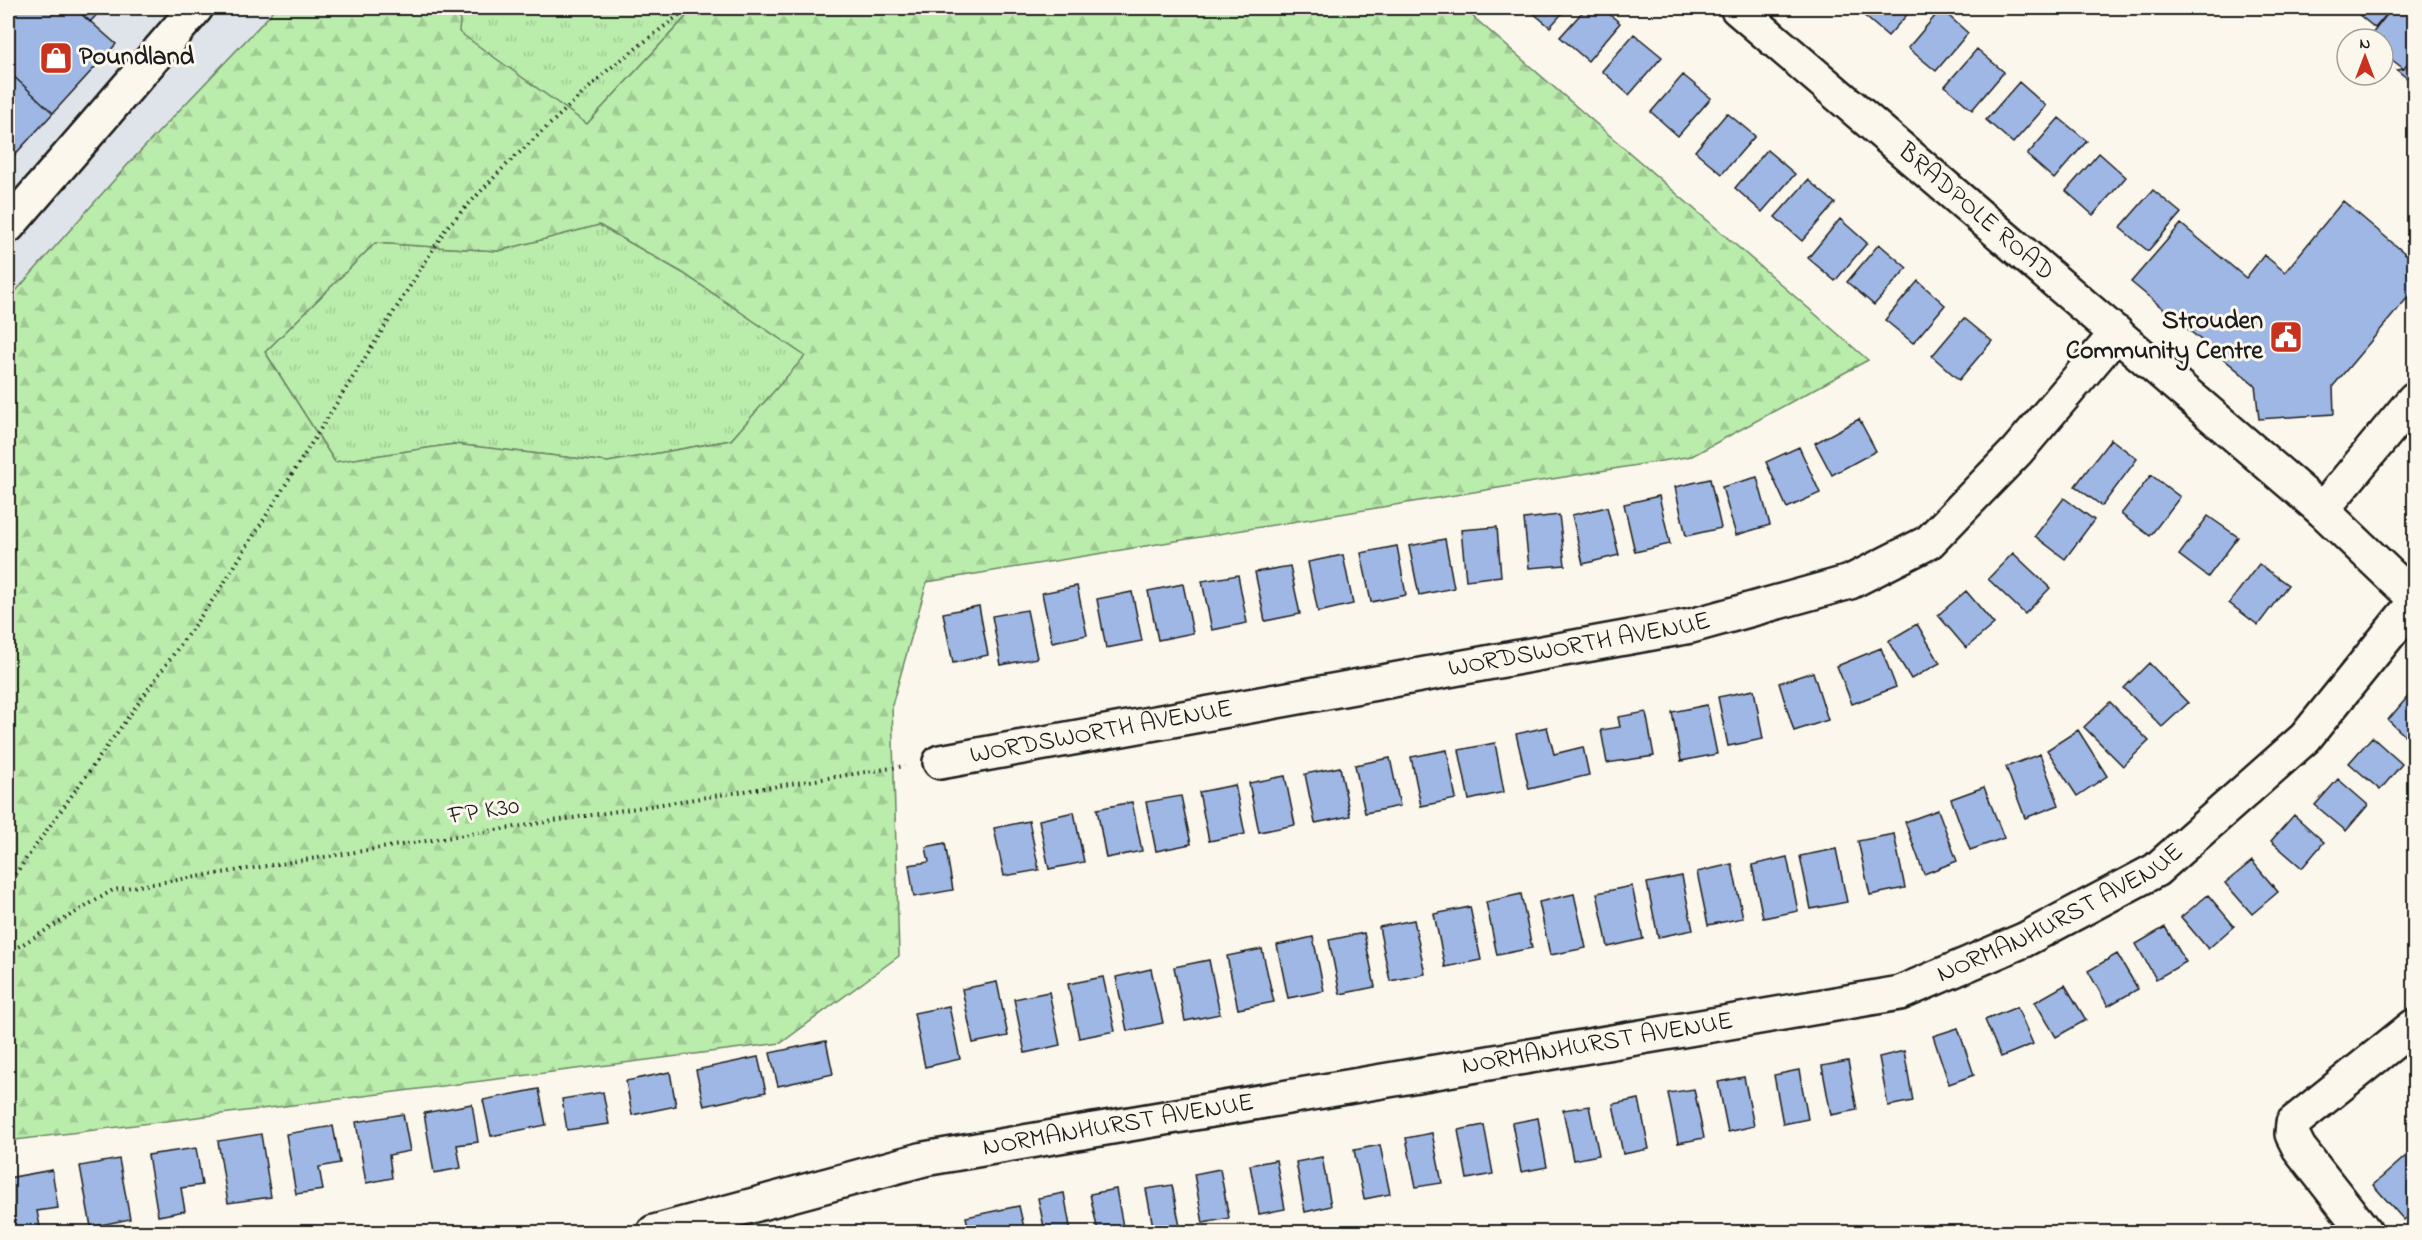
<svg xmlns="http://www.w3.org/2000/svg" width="2422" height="1240" font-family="'Indie Flower',sans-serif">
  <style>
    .built { fill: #dfe4ea }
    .grass { fill: url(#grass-tufts); stroke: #6b8464; stroke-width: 1.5 }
    .forest { fill: url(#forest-firs); stroke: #6b8464; stroke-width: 1.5; fill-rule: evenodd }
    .building { fill: #9fb7e4; stroke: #1c1c1c; stroke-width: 1.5 }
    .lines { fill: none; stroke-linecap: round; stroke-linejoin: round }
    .minor-casing { stroke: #1c1c1c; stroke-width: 38 }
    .path { stroke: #1c1c1c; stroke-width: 4; stroke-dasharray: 1.5 4.5; stroke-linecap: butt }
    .minor { stroke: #fbf7ec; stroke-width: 33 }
    .labels { text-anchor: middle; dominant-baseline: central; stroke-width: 6; stroke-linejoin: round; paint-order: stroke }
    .poi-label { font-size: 26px; font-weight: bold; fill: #1c1c1c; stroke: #fbf7ec; text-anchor: start }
    .street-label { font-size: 26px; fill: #1c1c1c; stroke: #fbf7ec }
  </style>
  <defs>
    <pattern id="grass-tufts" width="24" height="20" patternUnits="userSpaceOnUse" patternTransform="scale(1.5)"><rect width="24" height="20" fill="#baecac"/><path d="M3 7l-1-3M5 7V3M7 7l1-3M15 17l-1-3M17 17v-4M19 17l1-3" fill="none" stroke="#9fca93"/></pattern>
    <pattern id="forest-firs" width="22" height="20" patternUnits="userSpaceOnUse" patternTransform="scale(1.5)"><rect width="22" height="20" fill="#baecac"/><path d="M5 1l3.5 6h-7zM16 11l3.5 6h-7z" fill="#9fca93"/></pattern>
  </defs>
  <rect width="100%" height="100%" fill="#fbf7ec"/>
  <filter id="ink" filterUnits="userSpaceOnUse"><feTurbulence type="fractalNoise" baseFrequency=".0167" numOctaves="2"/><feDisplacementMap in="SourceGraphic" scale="12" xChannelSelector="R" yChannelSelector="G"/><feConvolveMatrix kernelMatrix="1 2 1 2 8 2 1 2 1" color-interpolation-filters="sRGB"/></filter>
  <g filter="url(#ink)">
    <path class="built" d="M8,8h265l-3,7 -139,146 -123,139z"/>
    <path class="grass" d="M461,8h233l-107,116 -129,-92z
      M599,225l84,48 123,83 -75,84 -123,22 -154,-18 -119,18 -70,-110 110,-109 123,8z"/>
    <path class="forest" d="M273,8h188l-2,24 128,92 107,-116h769l405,352 -176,96 -765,126 -35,123 7,251 -118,87 -773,98v-841l123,-139 139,-146zM599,225l84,48 122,83 -74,84 -123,22 -154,-18 -119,18 -70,-110 110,-109 123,8z"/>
    <path class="building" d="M8,8h67l41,36 -63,69 -45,-42z
      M75,8h28l-13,14z
      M1527,8h40l-17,19z
      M1586,8h16l18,15 -32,38 -28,-24z
      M1865,8h48l-25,28 -27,-23z
      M2351,8h41l-17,20z
      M2392,8h7l15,11v36l-10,14 -21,-16v-14h-15z
      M1941,9l27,24 -32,38 -28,-23z
      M1634,34l28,23 -33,38 -27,-24z
      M1977,49l27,23 -32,38 -27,-24z
      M2414,55v29l-17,-14 7,-1z
      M8,71l45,42 -45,49z
      M1683,75l28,23 -33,38 -27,-24z
      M2019,82l27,24 -33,37 -27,-23z
      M1727,113l28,23 -33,38 -27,-23z
      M2059,118l28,23 -33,38 -27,-24z
      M1767,150l28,24 -33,38 -27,-24z
      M2099,153l27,24 -33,38 -27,-24z
      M1808,180l27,23 -33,38 -27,-24z
      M2153,190l28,23 -33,38 -28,-23z
      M2343,201l71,60v29l-81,96 1,28 -75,5 -4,-34 -124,-103 50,-58 65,54 18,-23 21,17z
      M1840,219l27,24 -32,38 -27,-23z
      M1879,244l28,24 -33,37 -27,-23z
      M1918,281l27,24 -32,38 -28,-23z
      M1964,318l28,23 -33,39 -27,-24z
      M1859,419l17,32 -44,24 -17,-32z
      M2111,439l26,20 -35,47 -27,-20z
      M1799,447l21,46 -33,15 -21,-46z
      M2151,475l29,22 -30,39 -29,-22z
      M1757,477l13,48 -34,10 -14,-48z
      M1710,479l11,49 -35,8 -11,-49z
      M1659,496l11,48 -35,8 -11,-48z
      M2064,498l30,22 -29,39 -30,-23z
      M1607,507l12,48 -36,9 -11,-49z
      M1559,515l6,50 -36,3 -5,-49z
      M2208,516l30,21 -30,40 -29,-22z
      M1497,527l4,49 -35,4 -5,-50z
      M1445,539l9,49 -35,7 -10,-49z
      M1397,546l9,49 -35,7 -10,-49z
      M2013,553l37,35 -25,26 -37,-35z
      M1343,555l10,49 -35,8 -10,-50z
      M2259,564l29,21 -30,40 -29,-22z
      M1290,566l10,48 -35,7 -10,-49z
      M1238,575l9,48 -35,7 -10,-49z
      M1183,584l10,49 -35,7 -10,-49z
      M1077,586l10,49 -35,7 -10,-49z
      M1966,591l28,33 -28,24 -28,-33z
      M1132,592l10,49 -36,7 -9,-49z
      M979,606l9,49 -35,8 -10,-50z
      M1027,610l10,48 -36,7 -9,-49z
      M1917,624l23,39 -29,16 -23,-38z
      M1881,648l15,39 -44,17 -15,-38z
      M2149,663l39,40 -26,24 -38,-39z
      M1813,672l15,48 -34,11 -15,-48z
      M1754,690l9,49 -35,7 -10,-49z
      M2410,694l4,4v46l-26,-24z
      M2110,702l39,39 -26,25 -39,-39z
      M1707,705l10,49 -36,7 -9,-49z
      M1646,712l8,44 -47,7 -6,-33 19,-3 -2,-10z
      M1547,727l7,27 29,-7 6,28 -60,14 -13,-55z
      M2078,730l29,46 -30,20 -30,-46z
      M2372,737l30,27 -22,26 -31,-27z
      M1495,743l9,49 -35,8 -10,-50z
      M1447,750l9,49 -35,7 -10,-49z
      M2040,754l19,51 -34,13 -19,-51z
      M1390,758l10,48 -35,7 -10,-48z
      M1340,767l10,49 -35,7 -10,-49z
      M1285,776l10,49 -36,7 -10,-49z
      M2338,779l30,26 -22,26 -31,-26z
      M1235,785l10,49 -36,7 -10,-49z
      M1984,787l20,51 -34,12 -19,-51z
      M1181,796l10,48 -35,7 -10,-49z
      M1132,802l10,49 -36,7 -9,-49z
      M1938,810l19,51 -33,13 -19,-52z
      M1074,812l10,50 -35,7 -10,-49z
      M2294,815l30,27 -22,26 -31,-27z
      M1029,821l10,49 -35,6 -10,-48z
      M1894,834l11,54 -35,7 -12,-54z
      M945,843l8,47 -39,7 -5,-32 20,-3 -3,-15z
      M1836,849l11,53 -36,7 -11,-53z
      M1787,857l11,54 -35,7 -11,-53z
      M2252,861l26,31 -26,22 -27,-31z
      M1732,864l11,54 -35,7 -11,-53z
      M1682,876l11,54 -35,7 -11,-54z
      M1632,886l11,53 -35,8 -11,-54z
      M1521,894l11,54 -35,7 -11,-53z
      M1574,894l12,54 -36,7 -11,-53z
      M2208,895l26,31 -26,23 -27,-32z
      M1470,907l11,53 -36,7 -11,-53z
      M1414,920l11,54 -35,7 -11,-54z
      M2165,927l21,35 -30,17 -20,-35z
      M1364,933l11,54 -35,7 -11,-54z
      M1313,937l11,54 -36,7 -11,-53z
      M1262,949l12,53 -36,7 -11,-53z
      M2117,954l21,35 -30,17 -20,-35z
      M1209,960l11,54 -35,7 -11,-54z
      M1151,969l12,54 -36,8 -11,-54z
      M1103,977l12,54 -36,7 -11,-54z
      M997,982l11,54 -35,7 -11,-54z
      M2065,985l21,35 -30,17 -21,-35z
      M1049,992l11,53 -35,8 -11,-54z
      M949,1006l11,53 -35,8 -11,-54z
      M2017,1007l16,37 -32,13 -16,-37z
      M1958,1028l16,47 -25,9 -16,-48z
      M826,1041l7,33 -55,12 -8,-33z
      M1904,1051l9,50 -25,5 -9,-49z
      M758,1057l8,35 -62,14 -8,-36z
      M1848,1061l9,49 -26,5 -9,-49z
      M1799,1070l9,49 -25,5 -9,-49z
      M670,1072l6,34 -44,9 -6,-34z
      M1744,1077l10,49 -26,6 -10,-50z
      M539,1089l7,36 -55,11 -8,-36z
      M1694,1089l10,49 -26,5 -10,-50z
      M603,1092l6,32 -42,6 -5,-31z
      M1639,1099l10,50 -26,5 -10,-50z
      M472,1104l6,38 -21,3 4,23 -27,5 -10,-60z
      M1589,1106l10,49 -26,5 -10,-50z
      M403,1114l7,37 -21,4 3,23 -26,5 -10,-61z
      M1538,1118l9,49 -26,5 -9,-49z
      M1484,1125l9,49 -26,5 -9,-49z
      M333,1126l7,37 -21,4 4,23 -27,4 -10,-60z
      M1432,1133l10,50 -26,4 -10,-49z
      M261,1134l10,63 -43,6 -10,-62z
      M1380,1145l10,49 -26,5 -10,-49z
      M196,1148l6,37 -21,3 4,23 -27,5 -10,-61z
      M2414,1149v62l-10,9 -31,-35z
      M1322,1157l9,49 -26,6 -9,-50z
      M119,1159l11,60 -39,8 -11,-61z
      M1276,1160l9,49 -26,5 -9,-49z
      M1220,1169l9,49 -26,5 -9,-49z
      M52,1170l6,38 -21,3 4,21h-28l-5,-36v-18z
      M1172,1185l9,47h-27l-8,-43z
      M1116,1189l8,43h-26l-8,-38z
      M1064,1193l7,39h-26l-7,-34z
      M1019,1206l6,26h-56l-3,-15z
      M2315,1223l5,9h-23z"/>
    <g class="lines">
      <defs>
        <g id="minor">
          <path id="s1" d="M1737,8l585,502 92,88"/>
          <path d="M8,226l188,-218"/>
          <path d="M2322,510l92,-111"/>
          <path id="s2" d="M940,762l751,-136 159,-44 79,-40 88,-91 100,-118"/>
          <path id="s3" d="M654,1232l270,-73 976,-166 124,-53 132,-70 149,-132 109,-135"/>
          <path d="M2365,1232l-66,-84 -7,-14 1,-11 121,-97"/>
        </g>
      </defs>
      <use href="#minor" class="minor-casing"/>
      <path class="path" d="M8,884l211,-293 228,-364 56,-59 105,-98 80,-62
        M8,953l105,-63 792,-124"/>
      <use href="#minor" class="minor"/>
    </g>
  </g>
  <defs>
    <symbol id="shop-square" viewBox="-11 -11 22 22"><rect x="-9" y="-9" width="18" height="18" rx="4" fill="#c8321e" stroke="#fbf7ec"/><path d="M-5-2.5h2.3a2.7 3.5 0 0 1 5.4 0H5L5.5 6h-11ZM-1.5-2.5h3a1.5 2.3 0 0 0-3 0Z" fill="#fff"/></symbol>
    <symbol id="civic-square" viewBox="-11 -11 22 22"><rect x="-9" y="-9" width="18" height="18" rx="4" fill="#c8321e" stroke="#fbf7ec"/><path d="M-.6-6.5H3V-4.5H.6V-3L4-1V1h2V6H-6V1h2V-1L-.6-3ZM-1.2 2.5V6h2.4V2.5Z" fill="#fff"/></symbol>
  </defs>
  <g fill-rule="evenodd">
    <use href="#shop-square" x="37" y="39" width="38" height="38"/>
    <use href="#civic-square" x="2267" y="318" width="38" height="38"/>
  </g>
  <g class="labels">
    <g class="poi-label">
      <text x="79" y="58">Poundland</text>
      <text x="2263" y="322" text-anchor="end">Strouden<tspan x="2263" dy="30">Community Centre</tspan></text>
    </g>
    <g class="street-label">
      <text stroke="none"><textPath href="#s1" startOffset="314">BRADPOLE ROAD</textPath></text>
      <text stroke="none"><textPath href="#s2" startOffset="650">WORDSWORTH AVENUE</textPath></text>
      <text stroke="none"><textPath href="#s2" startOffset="164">WORDSWORTH AVENUE</textPath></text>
      <text transform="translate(484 812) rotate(-9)">FP K30</text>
      <text stroke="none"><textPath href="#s3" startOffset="1449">NORMANHURST AVENUE</textPath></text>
      <text stroke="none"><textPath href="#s3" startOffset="963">NORMANHURST AVENUE</textPath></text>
      <text stroke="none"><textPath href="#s3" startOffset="477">NORMANHURST AVENUE</textPath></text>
    </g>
  </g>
  <rect width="2422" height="1240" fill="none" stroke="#fbf7ec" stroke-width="30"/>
  <rect x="15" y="15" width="2392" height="1210" fill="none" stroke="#1c1c1c" stroke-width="2" filter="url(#ink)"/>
  <g transform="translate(2365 57)"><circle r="28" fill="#fbf7ec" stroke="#a29f99" stroke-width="1.5"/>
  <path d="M0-4.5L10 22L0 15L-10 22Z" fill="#c8321e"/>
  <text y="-9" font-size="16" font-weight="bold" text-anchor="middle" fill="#1c1c1c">N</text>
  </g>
</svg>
